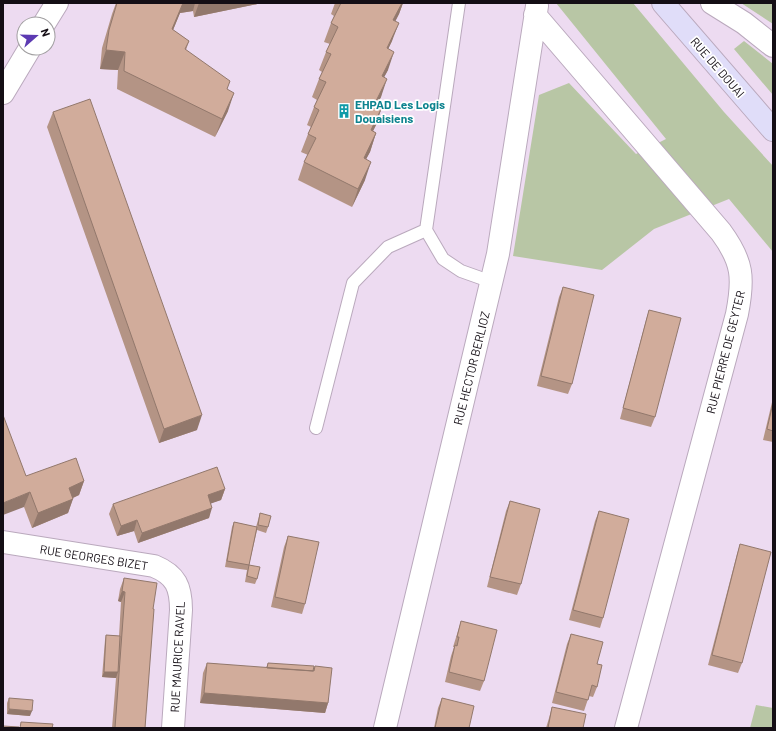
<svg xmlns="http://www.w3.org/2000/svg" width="776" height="731" font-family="Barlow,sans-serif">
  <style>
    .green { fill: #b8c6a5 }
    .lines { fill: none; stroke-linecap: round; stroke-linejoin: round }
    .lane-casing { stroke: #baa9bd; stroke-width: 14 }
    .street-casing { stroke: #baa9bd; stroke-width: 24 }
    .secondary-casing { stroke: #baa9bd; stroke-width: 24 }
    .lane { stroke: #fff; stroke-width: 12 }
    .street { stroke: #fff; stroke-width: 22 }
    .secondary { stroke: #e0ddf9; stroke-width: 22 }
    .wall { fill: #b49485 }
    .shaded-wall { fill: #92786c }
    .building { fill: #d1ac9b; stroke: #92786c }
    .labels { text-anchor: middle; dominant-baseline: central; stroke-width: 3.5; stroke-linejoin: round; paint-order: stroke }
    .street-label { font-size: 12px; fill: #140e15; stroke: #fff }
    .culture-label { font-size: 12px; font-weight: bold; fill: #0d838f; stroke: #fff; text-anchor: start }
  </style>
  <rect width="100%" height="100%" fill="#eddbf1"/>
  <path class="green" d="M556,3h77l91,109 49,54v86l-44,-53 -75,30 -52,41 -89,-14 26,-161 30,-12 67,71 30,-15z
    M741,3h32v21z
    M744,41l29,23v31l-39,-46z
    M756,705l17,3v20h-23z"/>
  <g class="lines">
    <defs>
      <path id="lane" d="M459,3l-33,227 17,29 18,12 31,11
        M316,428l37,-145 35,-36 38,-17"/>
      <path id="street" d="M712,3l32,20 29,23
        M535,15l186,217c22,30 23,46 16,82l-111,414
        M44,24l13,-21
        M3,93l27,-45
        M3,542l151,24c22,9 27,21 27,44l-8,118
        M385,728l113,-474 39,-248"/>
      <path id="secondary" d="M663,3l110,127"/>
    </defs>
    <use href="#lane" class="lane-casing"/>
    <use href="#street" class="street-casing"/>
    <use href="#secondary" class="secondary-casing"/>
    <use href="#lane" class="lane"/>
    <use href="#street" class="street"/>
    <use href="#secondary" class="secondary"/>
  </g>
  <path class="wall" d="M116,3h146l-68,14 -1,-6 -13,2 -7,17 16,11 -3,9 41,39 1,22 -13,26 -98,-48 1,-19 -18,-1 2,-21 10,-34z
    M335,3h68l-4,11 -4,7 -3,20 -4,8v21l-4,7 -3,20 -4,7 -1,21 -3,6 3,2 -6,19 -4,7 -1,21 -13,27 -54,-27 6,-18 4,-7 -7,-3 7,-18 3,-7 -4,-2 7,-18 3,-7 -5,-3 7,-18 3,-7 -3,-2 7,-18 4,-8 -6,-2 7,-19 3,-7 -3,-2z
    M53,112l144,318 -38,13 -112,-316z
    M563,287l9,97 -4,10 -31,-8 22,-89z
    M649,310l6,107 -4,10 -31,-8 26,-99z
    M773,398v44l-10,-2z
    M26,476l58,5 -5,14 -6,3 -5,15 -36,15 -8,-21z
    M225,489l-4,11 -10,3 -2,15 -71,25 -4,-12 -17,5 -8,-22 4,-10z
    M510,501l11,83 -4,11 -30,-8 19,-76z
    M599,511l4,107 -3,10 -31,-8 26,-99z
    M260,513l8,14 -2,6 -9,-3 -8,35 8,14 -2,5 -10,-2 2,-12 -22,-3 7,-40 2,-5 22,5z
    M288,536l17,68 -3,10 -31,-7 13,-60z
    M740,544l2,119 -4,10 -30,-8 29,-111z
    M124,578l29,31 -8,119h-33l4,-50 -14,-1 3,-37 1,-5 13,1 2,-34 -3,-1 2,-12z
    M461,621l23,60 -4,10 -35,-9 6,-26 3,-9h-1l5,-16z
    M571,634l26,30v23l-4,10 -4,-1 -5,15 -32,-8 15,-59z
    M207,663l59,5 2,-5 45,7 2,-4 13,37 -3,10 -125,-10 3,-30z
    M9,698l21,18 -23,-2v-11z
    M442,698l27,30h-35l4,-20z
    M552,707l31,21h-37l3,-10z"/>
  <path class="shaded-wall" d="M183,3h12l-2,8 -13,2 -14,34 6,-18z
    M199,3h63l-68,14z
    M402,3h1l-4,11 -12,24 6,-18z
    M399,23l-7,18 -12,25 7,-18z
    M106,50l19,2 -7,18 -18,-1z
    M394,52l-6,18 -13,24 7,-18z
    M387,79l-6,18 -13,24 7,-18z
    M234,93l-6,18 -13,26 7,-18z
    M382,107l-6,18 -12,24 7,-19z
    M376,133l-6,19 -13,24 7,-18z
    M371,162l-6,18 -13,27 6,-18z
    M202,415l-5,15 -38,13 5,-14z
    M84,481l-5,14 -13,6 7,-2 -5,14 -36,15 6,-15 31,-25z
    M225,489l-4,11 -17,6 4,-11z
    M30,492l-6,15 -21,8v-12z
    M212,508l-3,10 -71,25 4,-10z
    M137,520l-3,11 -17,5 4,-10z
    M122,591l3,1 -4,10 -3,-1z
    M104,672h14l-2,6 -14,-1z
    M204,693l124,10 -3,10 -125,-10z
    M9,709l23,2 -2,5 -23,-2z"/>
  <path class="building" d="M117,3h66l-11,26 17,12 -4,8 45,32 -3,8 7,4 -12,26 -98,-48 1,-19 -19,-2 3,-20z
    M341,3h61l-9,17 6,3 -12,25 7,4 -12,24 5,3 -12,24 7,4 -11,23 5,3 -12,25 7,4 -13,27 -54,-27 12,-24 -8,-4 11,-24 -5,-3 12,-25 -7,-3 12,-25 -5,-2 12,-25 -7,-4z
    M90,99l112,316 -38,14 -111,-317z
    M563,287l31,8 -22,89 -31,-8z
    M649,310l32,8 -26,99 -32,-9z
    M773,403v28l-6,-2z
    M3,415l23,61 50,-18 8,23 -15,7 4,11 -35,14 -8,-21 -27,11z
    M217,467l8,22 -17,6 4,13 -70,25 -5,-13 -16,6 -8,-22z
    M510,501l30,8 -19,75 -31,-7z
    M599,511l30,8 -26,99 -30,-8z
    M260,513l11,3 -3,11 -10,-2z
    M234,522l23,5 -8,38 -22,-4z
    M288,536l31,6 -14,62 -30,-7z
    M740,544l31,8 -29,111 -30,-8z
    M249,565l11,2 -3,12 -10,-3z
    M124,578l33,5 -4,26h1l-9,119h-30l10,-136 -3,-1z
    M461,621l36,9 -13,51 -35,-9 6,-27 2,1 2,-9h-2z
    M571,634l32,8 -6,22 5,1 -5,22 -5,-2 -4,15 -32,-8z
    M106,635l14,1 -2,36h-14z
    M207,663l107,8 1,-5 17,2 -4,35 -124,-10z
    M268,663l46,3 -1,5 -46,-3z
    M9,698l24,2 -1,11 -23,-2z
    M442,698l32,8 -5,22h-34z
    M552,707l34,7 -3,14h-35z
    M21,722l32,2 -1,4h-32z
    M3,726l16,1v1h-16z"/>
  <defs>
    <symbol id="building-bare" viewBox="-9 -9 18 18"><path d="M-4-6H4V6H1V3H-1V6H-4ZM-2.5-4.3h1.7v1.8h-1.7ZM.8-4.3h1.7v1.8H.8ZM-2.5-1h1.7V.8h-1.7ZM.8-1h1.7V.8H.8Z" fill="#0f9aa8" stroke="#fff" stroke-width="2.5" paint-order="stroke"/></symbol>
  </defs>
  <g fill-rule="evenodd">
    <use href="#building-bare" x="334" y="101" width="20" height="20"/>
  </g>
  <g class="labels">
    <g class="street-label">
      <text transform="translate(718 67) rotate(49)">RUE DE DOUAI</text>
      <text transform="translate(725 352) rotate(-76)">RUE PIERRE DE GEYTER</text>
      <text transform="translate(471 368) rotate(-76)">RUE HECTOR BERLIOZ</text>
      <text transform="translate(94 557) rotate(9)">RUE GEORGES BIZET</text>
      <text transform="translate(177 657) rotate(-87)">RUE MAURICE RAVEL</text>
    </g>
    <g class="culture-label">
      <text x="355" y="104">EHPAD Les Logis<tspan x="355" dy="14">Douaisiens</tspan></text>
    </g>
  </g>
  <rect width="776" height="731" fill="none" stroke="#140e15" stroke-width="8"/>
  <g transform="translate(36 36) rotate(70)"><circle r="19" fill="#ffffff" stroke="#a19fa1"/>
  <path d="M0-3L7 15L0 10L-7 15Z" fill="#5c3ab2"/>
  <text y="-6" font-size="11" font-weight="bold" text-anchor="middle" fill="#140e15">N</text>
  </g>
</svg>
